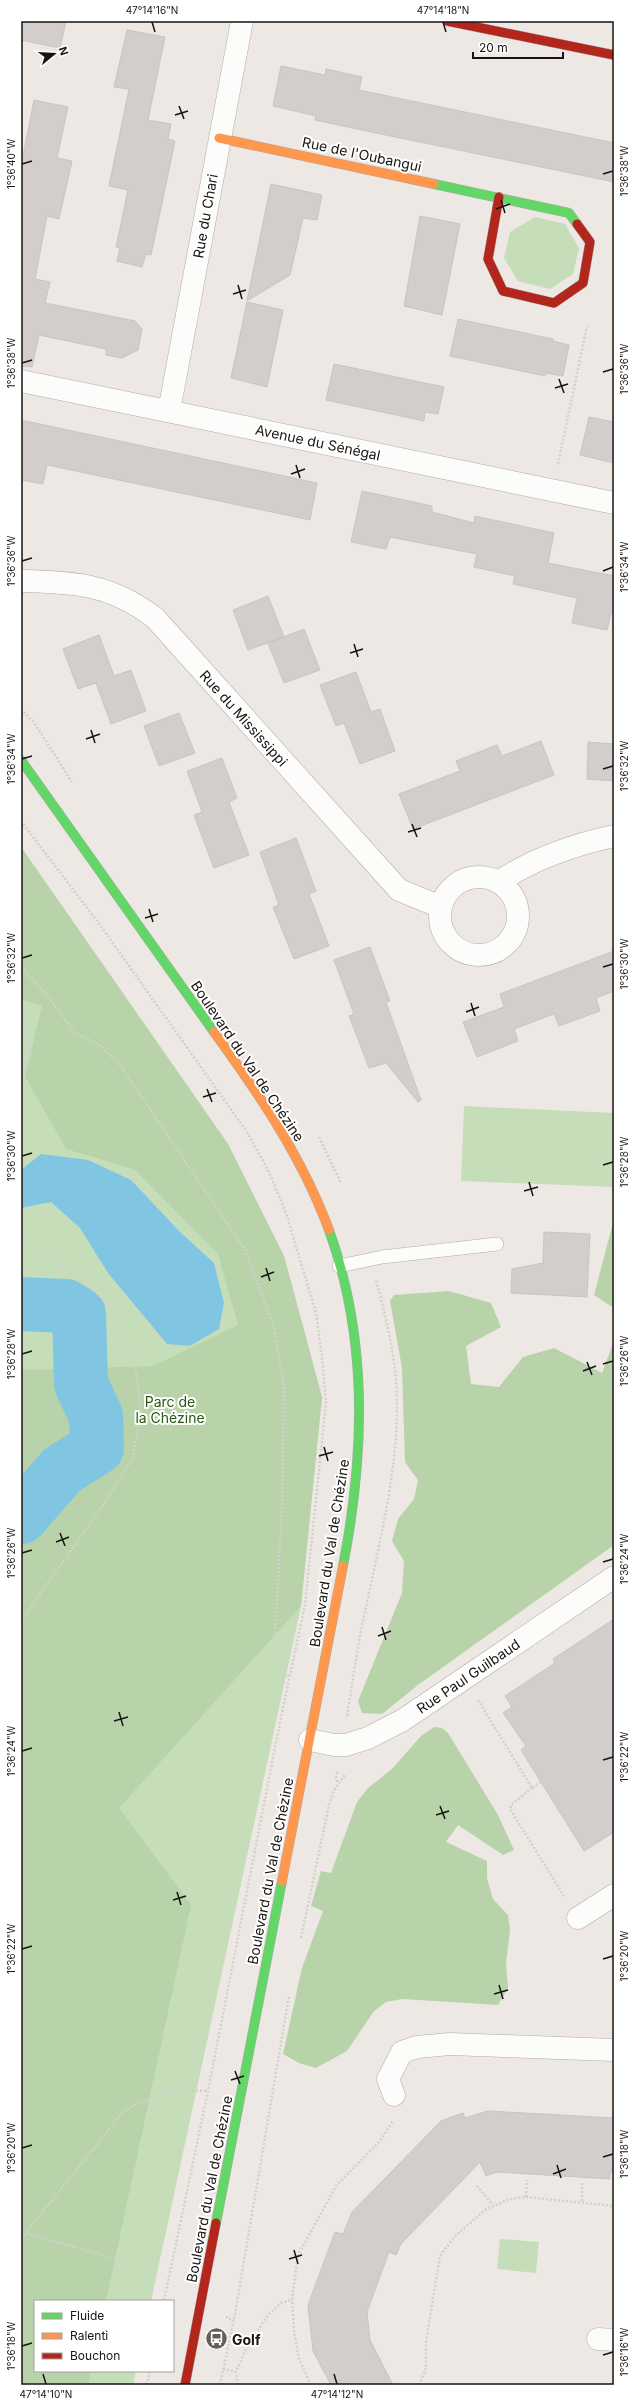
<svg xmlns="http://www.w3.org/2000/svg" width="635" height="2406" font-family="Inter,sans-serif">
  <style>
    .green { fill: #c6ddb9 }
    .forest { fill: #b8d3aa }
    .water { fill: #80c6e2 }
    .lines { fill: none; stroke-linecap: round; stroke-linejoin: round }
    .river { stroke: #80c6e2; stroke-width: 54 }
    .building { fill: #d3cecc; stroke: #c9c4c3 }
    .lane-casing { stroke: #afaba7; stroke-width: 14 }
    .street-casing { stroke: #afaba7; stroke-width: 23 }
    .fast-casing { stroke: #afaba7; stroke-width: 10 }
    .slow-casing { stroke: #afaba7; stroke-width: 10 }
    .jam-casing { stroke: #afaba7; stroke-width: 10 }
    .path { stroke: #d2d0cf; stroke-width: 2.5; stroke-dasharray: 2 2; stroke-linecap: butt }
    .lane { stroke: #fcfcfb; stroke-width: 13 }
    .street { stroke: #fcfcfb; stroke-width: 22 }
    .fast { stroke: #63d668; stroke-width: 9 }
    .slow { stroke: #ff974d; stroke-width: 9 }
    .jam { stroke: #b3261e; stroke-width: 9 }
    .ticks { fill: none; stroke: #171411; stroke-width: 1.5 }
    .labels { text-anchor: middle; dominant-baseline: central; stroke-width: 4; stroke-linejoin: round; paint-order: stroke }
    .street-label { font-size: 14px; fill: #171411; stroke: #fff }
    .park-label { font-size: 14px; fill: #265812; stroke: #fff }
    .poi-label { font-size: 14px; font-weight: bold; fill: #171411; stroke: #fff; text-anchor: start }
    .neatline { fill: none; stroke: #171411; stroke-width: 1.5 }
    .ticks-label { font-size: 10px; text-anchor: middle; fill: #171411 }
  </style>
  <rect width="100%" height="100%" fill="#ede8e3"/>
  <path class="green" d="M535,217l30,7 14,24 -6,26 -23,15 -32,-8 -14,-23 6,-26z
    M21,847l207,297 56,112 38,141 -21,209 -150,695h-116v70h101l-3,14h-112z
    M464,1106l150,7v74l-153,-6z
    M500,2239l39,3 -3,31 -39,-4z"/>
  <path class="forest" d="M21,847l207,297 56,112 38,141 -21,209 -182,202 72,97 -85,396h-71v70h56l-3,14h-67v-1015l132,-4 85,-41 -20,-71 -84,-85 -68,-20 -41,-73 17,-70 -21,-7z
    M614,1219v89l-20,-13z
    M449,1291l42,12 10,24 -35,19 5,38 28,3 24,-30 31,-9 48,25 12,-32v204l-196,140 -36,29 -20,-1 -4,-12 44,-108 2,-32 -12,-20 6,-22 16,-20 4,-19 -13,-18 -3,-94 -12,-67 4,-6z
    M434,1727l8,1 6,5 50,82 16,35 -11,5 -45,-30 -12,17 41,19v17l6,21 15,16 2,15 -4,33 2,25 -10,17 -96,-6 -16,3 -12,9 -27,40 -31,17 -17,-5 -16,-9 19,-86 21,-57 -12,-5 10,-35 10,2 26,-71 11,-14 24,-19 29,-33z"/>
  <path class="water" d="M41,1154l47,6 43,20 49,52 34,31 10,40 -5,26 -29,17 -23,-2 -59,-71 -28,-45 -29,-26 -30,6v-38z"/>
  <g class="lines">
    <path class="river" d="M21,1304l45,2 13,8 2,70 15,32 1,32 -35,22 -41,47"/>
  </g>
  <path class="building" d="M21,21h45l-6,27 -39,-8z
    M127,30l38,7 -17,83 23,4 -3,15 7,2 -24,114 -5,-1 -4,13 -25,-6 3,-13 -4,-1 12,-57 -19,-4 20,-97 -15,-2z
    M281,66l44,9 1,-6 36,8 -3,13 255,53v39l-238,-49 -61,-13 1,-4 -43,-10z
    M34,100l34,7 -11,51 15,3 -13,58 -12,-3 -12,63 15,3 -5,21 90,18 7,8 -4,21 -16,8 -16,-3v-6l-67,-14 -7,32 -11,-1v-200z
    M271,184l51,11 -5,25 -14,-2 -13,57 -43,26z
    M420,216l40,8 -18,91 -38,-9z
    M247,302l36,8 -16,77 -36,-9z
    M458,319l95,20v2l16,4 -6,31 -17,-3 -1,3 -95,-20z
    M334,364l110,23 -6,27 -13,-2 -1,9 -98,-21z
    M589,417l25,5v41l-34,-8z
    M21,420l296,63 -7,37 -263,-55 -4,19 -22,-4z
    M362,491l70,15v6l42,11 1,-7 79,17 -6,30 66,13v38l-3,-1 -4,17 -35,-7 5,-25 -64,-14 2,-8 -41,-9 3,-13 -87,-17 -4,12 -35,-7z
    M268,596l16,41 -36,13 -15,-40z
    M304,629l16,41 -36,13 -16,-40z
    M99,635l15,41 17,-6 15,41 -35,13 -15,-41 -18,6 -15,-40z
    M356,672l15,40 9,-3 15,42 -35,13 -16,-41 -8,3 -16,-41z
    M179,713l16,40 -36,13 -15,-40z
    M541,741l13,34 -141,54 -14,-35 61,-23 -4,-10 41,-16 5,11z
    M588,742l26,2v37l-27,-2z
    M222,758l15,40 -8,4 20,53 -35,13 -20,-53 8,-3 -15,-41z
    M296,838l20,53 -7,3 20,52 -35,13 -21,-52 6,-2 -19,-53z
    M370,947l20,54 -4,1 35,98 -3,2 -32,-39 -17,5 -20,-52 5,-2 -20,-54z
    M614,951v40l-18,7 4,13 -41,15 -5,-12 -40,15 4,12 -41,16 -14,-35 41,-15 -4,-13z
    M544,1232l46,2 -3,63 -76,-4 1,-24 31,-6z
    M614,1619v213l-30,19 -63,-101 5,-4 -23,-33 9,-6 -7,-11 50,-33 -2,-4z
    M488,2111l126,7v54h-4v7l-113,-7 -11,4 -6,-14 -79,82 -5,11 -7,-3 -22,60 3,28 23,45h-62l-18,-34 -5,-46 27,-73 8,2 9,-22 89,-91 22,-8 2,5z"/>
  <g class="lines">
    <defs>
      <path id="lane" d="M339,1266l43,-9 115,-13"/>
      <path id="street" d="M21,381l593,122
        M169,411l73,-390
        M21,581c53,1 90,3 134,37l244,272 42,17
        M440 916a39 39 0 1 1 78 0a39 39 0 1 1-78 0Z
        M499,882c31,-22 77,-38 115,-46
        M310,1740l24,5h12l22,-7 35,-18 211,-143
        M578,1918l36,-23
        M394,2095l-6,-16 14,-27 15,-5 33,-3 164,6
        M598,2339l16,1"/>
      <path id="fast" d="M434,184l135,29 8,11
        M21,760l193,272
        M329,1230c39,109 36,223 14,336
        M216,2223l66,-342"/>
      <path id="slow" d="M219,138l215,46
        M214,1032c45,62 88,125 115,198
        M282,1881l61,-315"/>
      <path id="jam" d="M447,21l167,34
        M499,197l-11,62 15,32 51,12 29,-20 7,-41 -13,-18
        M185,2385l31,-162"/>
    </defs>
    <use href="#lane" class="lane-casing"/>
    <use href="#street" class="street-casing"/>
    <use href="#fast" class="fast-casing"/>
    <use href="#slow" class="slow-casing"/>
    <use href="#jam" class="jam-casing"/>
    <path class="path" d="M558,464l29,-138
      M21,709l14,15 37,58
      M21,821l79,104 147,207 21,38 18,43 30,100 6,45 4,45 -21,202 -24,112 -73,374 -44,210
      M21,967l30,33 24,33 23,11 23,22 124,184 29,77 10,59 -2,120 -8,151 15,20
      M21,1007l10,49 -10,6
      M319,1137l22,46
      M21,1241l62,38 31,32 23,65 4,36 -8,45 -25,41 -87,123
      M478,1700l54,88 34,-22
      M347,1716c6,-35 10,-70 18,-104 14,-68 32,-137 32,-207 0,-43 -10,-84 -21,-125
      M337,1772l-1,7 2,4
      M532,1788l-21,17 -1,4 54,87
      M301,1938l28,-133 5,-15 11,-15
      M477,2186l16,19
      M526,2197l1,-17
      M582,2201v-19
      M26,2233l104,30
      M21,2239l102,-127c26,-16 54,-23 85,-21
      M227,2316v2l7,2
      M223,2369l13,3
      M147,2385l3,-14
      M220,2385l15,-71 54,-318
      M238,2385l-2,-13 9,-21 22,-35 14,-13 11,-3
      M311,2385l-12,-26 -5,-28 -2,-31 6,-45 38,-69 44,-45 13,-20
      M419,2385l7,-17v-26l14,-86 14,-19 32,-28 24,-10 16,-2 88,9"/>
    <use href="#lane" class="lane"/>
    <use href="#street" class="street"/>
    <use href="#fast" class="fast"/>
    <use href="#slow" class="slow"/>
    <use href="#jam" class="jam"/>
  </g>
  <path class="ticks" d="M152,22l3,10M443,22l3,10M179,106l5,13M175,115l13,-4M22,164l10,-3M603,174l10,-3M501,200l4,13M496,209l14,-5M238,285l4,14M233,294l13,-4M22,363l10,-3M603,372l10,-3M559,379l5,14M555,388l13,-4M296,465l4,13M291,474l14,-5M22,561l10,-3M603,571l10,-4M354,644l4,13M350,653l13,-4M91,730l4,13M86,739l14,-5M22,759l10,-3M603,769l10,-3M412,824l5,13M408,832l13,-4M149,909l4,13M145,918l13,-4M22,958l10,-3M603,967l10,-3M471,1003l4,13M466,1012l13,-5M207,1089l5,13M203,1097l13,-4M22,1156l10,-3M603,1165l10,-3M529,1182l4,14M524,1191l14,-4M266,1268l4,13M261,1277l13,-5M22,1354l10,-3M587,1362l5,13M603,1364l10,-3M583,1371l13,-5M324,1447l4,14M319,1456l14,-4M60,1533l5,13M56,1542l13,-5M22,1553l10,-3M603,1562l10,-3M382,1627l4,13M378,1636l13,-5M119,1712l4,14M114,1721l14,-4M22,1751l10,-3M603,1760l10,-3M440,1806l5,13M436,1815l13,-4M177,1892l4,13M173,1900l13,-4M22,1949l10,-3M603,1959l10,-3M499,1985l4,14M494,1994l14,-4M235,2071l5,13M231,2080l13,-4M22,2148l10,-3M603,2157l10,-3M557,2165l4,13M553,2174l13,-5M294,2250l4,14M289,2259l13,-4M22,2346l10,-3M603,2355l10,-3M43,2374l3,10M334,2374l3,10"/>
  <defs>
    <symbol id="bus-disc" viewBox="-11 -11 22 22"><circle r="9.5" fill="#625e5a" stroke="#fff"/><path d="M-5-6H5V4H4V6H2V4H-2V6H-4V4H-5ZM-3.5-4V0h7V-4ZM-3.5 1.2v1.5H-2V1.2ZM2 1.2v1.5H3.5V1.2Z" fill="#fff"/></symbol>
  </defs>
  <g fill-rule="evenodd">
    <use href="#bus-disc" x="204" y="2326" width="25" height="25"/>
  </g>
  <g class="labels">
    <g class="street-label">
      <text transform="translate(362 154) rotate(12)">Rue de l'Oubangui</text>
      <text transform="translate(205 216) rotate(-80)">Rue du Chari</text>
      <text transform="translate(318 442) rotate(12)">Avenue du Sénégal</text>
      <text transform="translate(244 718) rotate(48)">Rue du Mississippi</text>
      <text transform="translate(248 1061) rotate(56)">Boulevard du Val de Chézine</text>
      <text transform="translate(329 1553) rotate(-81)">Boulevard du Val de Chézine</text>
      <text transform="translate(468 1676) rotate(-34)">Rue Paul Guilbaud</text>
      <text transform="translate(270 1871) rotate(-79)">Boulevard du Val de Chézine</text>
      <text transform="translate(209 2189) rotate(-79)">Boulevard du Val de Chézine</text>
    </g>
    <g class="park-label">
      <text x="170" y="1401">Parc de<tspan x="170" dy="16">la Chézine</tspan></text>
    </g>
    <g class="poi-label">
      <text x="232" y="2339">Golf</text>
    </g>
  </g>
  <rect width="635" height="2406" fill="none" stroke="#ffffff" stroke-width="44"/>
  <rect x="34" y="2300" width="140" height="72" fill="#ffffff" stroke="#a2a1a0"/>
  <rect x="42" y="2313" width="20" height="6" fill="#63d668" stroke="#a2a1a0"/>
  <text x="70" y="2320" font-size="12" fill="#171411">Fluide</text>
  <rect x="42" y="2333" width="20" height="6" fill="#ff974d" stroke="#a2a1a0"/>
  <text x="70" y="2340" font-size="12" fill="#171411">Ralenti</text>
  <rect x="42" y="2353" width="20" height="6" fill="#b3261e" stroke="#a2a1a0"/>
  <text x="70" y="2360" font-size="12" fill="#171411">Bouchon</text>
  <g transform="translate(54 54) rotate(72)" stroke="#ffffff" stroke-width="3" paint-order="stroke">
  <path d="M0-3L7 15L0 10L-7 15Z" fill="#171411"/>
  <text y="-6" font-size="11" font-weight="bold" text-anchor="middle" fill="#171411">N</text>
  </g>
  <path d="M473 52v6h90v-6" fill="none" stroke="#171411" stroke-width="2"/>
  <text x="479" y="52" font-size="12" fill="#171411" stroke="#ffffff" stroke-width="3" paint-order="stroke">20 m</text>
  <rect x="22" y="22" width="591" height="2362" class="neatline"/>
  <g class="ticks-label">
    <text x="152" y="14">47°14'16"N</text>
    <text x="443" y="14">47°14'18"N</text>
    <text transform="translate(11 164) rotate(-90)" y="4">1°36'40"W</text>
    <text transform="translate(624 171) rotate(-90)" y="4">1°36'38"W</text>
    <text transform="translate(11 363) rotate(-90)" y="4">1°36'38"W</text>
    <text transform="translate(624 369) rotate(-90)" y="4">1°36'36"W</text>
    <text transform="translate(11 561) rotate(-90)" y="4">1°36'36"W</text>
    <text transform="translate(624 567) rotate(-90)" y="4">1°36'34"W</text>
    <text transform="translate(11 759) rotate(-90)" y="4">1°36'34"W</text>
    <text transform="translate(624 766) rotate(-90)" y="4">1°36'32"W</text>
    <text transform="translate(11 958) rotate(-90)" y="4">1°36'32"W</text>
    <text transform="translate(624 964) rotate(-90)" y="4">1°36'30"W</text>
    <text transform="translate(11 1156) rotate(-90)" y="4">1°36'30"W</text>
    <text transform="translate(624 1162) rotate(-90)" y="4">1°36'28"W</text>
    <text transform="translate(11 1354) rotate(-90)" y="4">1°36'28"W</text>
    <text transform="translate(624 1361) rotate(-90)" y="4">1°36'26"W</text>
    <text transform="translate(11 1553) rotate(-90)" y="4">1°36'26"W</text>
    <text transform="translate(624 1559) rotate(-90)" y="4">1°36'24"W</text>
    <text transform="translate(11 1751) rotate(-90)" y="4">1°36'24"W</text>
    <text transform="translate(624 1757) rotate(-90)" y="4">1°36'22"W</text>
    <text transform="translate(11 1949) rotate(-90)" y="4">1°36'22"W</text>
    <text transform="translate(624 1956) rotate(-90)" y="4">1°36'20"W</text>
    <text transform="translate(11 2148) rotate(-90)" y="4">1°36'20"W</text>
    <text transform="translate(624 2154) rotate(-90)" y="4">1°36'18"W</text>
    <text transform="translate(11 2346) rotate(-90)" y="4">1°36'18"W</text>
    <text transform="translate(624 2352) rotate(-90)" y="4">1°36'16"W</text>
    <text x="46" y="2398">47°14'10"N</text>
    <text x="337" y="2398">47°14'12"N</text>
  </g>
</svg>
